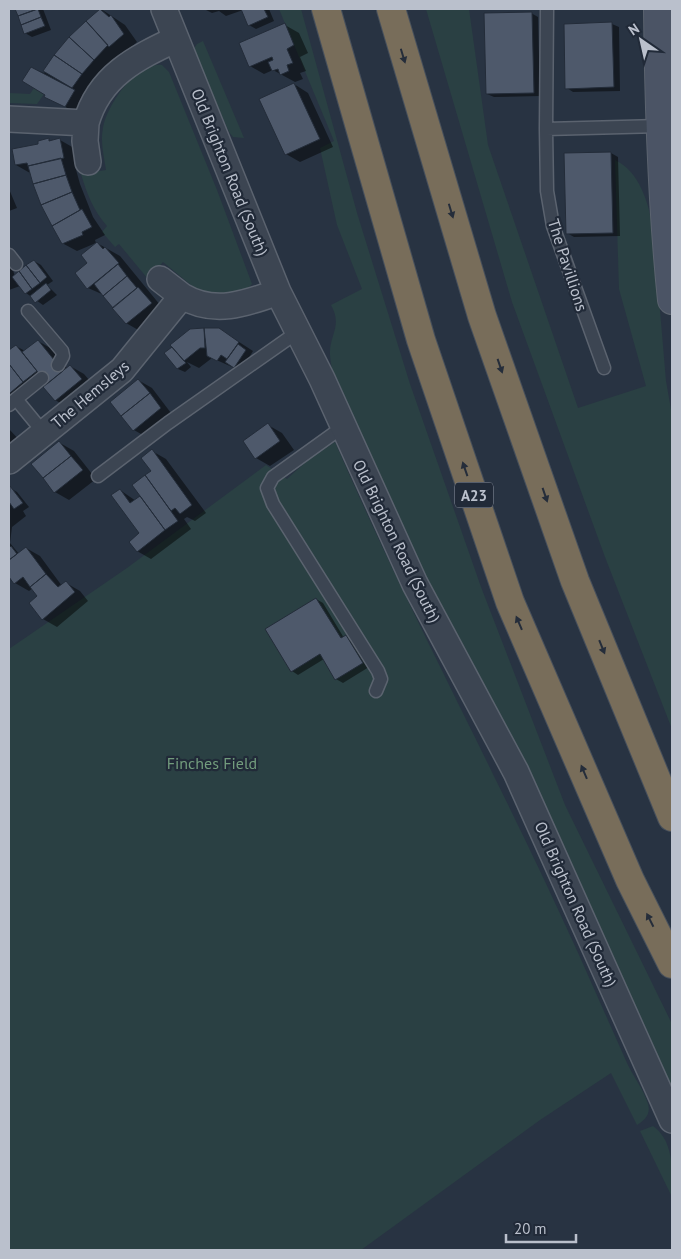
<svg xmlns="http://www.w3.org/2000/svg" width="681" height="1259" font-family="'PT Sans',sans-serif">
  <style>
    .green { fill: #2a4043 }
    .shadow { fill: #0007 }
    .building { fill: #4e596b; stroke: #232c39 }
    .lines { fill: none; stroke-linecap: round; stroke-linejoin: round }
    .lane-casing { stroke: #5b636f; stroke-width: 15 }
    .street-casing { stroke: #5b636f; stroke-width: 28 }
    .secondary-casing { stroke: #5b636f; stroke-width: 30 }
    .highway-casing { stroke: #47505c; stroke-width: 30 }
    .lane { stroke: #3c4552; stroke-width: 12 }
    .street { stroke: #3c4552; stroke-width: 25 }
    .secondary { stroke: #4b5465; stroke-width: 28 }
    .highway { stroke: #786d5a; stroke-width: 28 }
    .oneway { fill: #252d3a }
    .labels { text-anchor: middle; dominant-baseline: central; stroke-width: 4.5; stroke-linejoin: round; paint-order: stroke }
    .shield { fill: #212a38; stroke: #8c93a0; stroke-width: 1 }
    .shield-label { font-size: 15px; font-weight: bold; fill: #bac0cc }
    .street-label { font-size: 16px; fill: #bac0cc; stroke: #212a38 }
    .park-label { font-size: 16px; fill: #729c7d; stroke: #212a38 }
  </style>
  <rect width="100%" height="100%" fill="#283342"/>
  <path class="green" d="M279,9h22l56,204 53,171 71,203 84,218 107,219v71c-101,-209 -205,-418 -300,-630 -15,-34 -39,-72 -42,-110 -1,-21 13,-28 1,-50l31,-16 -25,-64 -17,-77 14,-7z
    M426,9h43l19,136 90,263 68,-22 -27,-97 -4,-129c25,12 33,42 38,68l13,153 6,34v314l-67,-172 -93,-255z
    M203,41l41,97 -11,-1 -4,-5 -36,-82 4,-6z
    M162,65l7,7 48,118 35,94 -16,16 -39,-10 -34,-28 -15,17 -29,-35 -4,3 -13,-15 5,-6c-14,-16 -20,-32 -26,-52l25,-4c-2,-14 -6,-28 -3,-42 4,-23 33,-66 59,-63z
    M34,88l10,6 -7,10 -28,-1v-10l21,1z
    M335,442c75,174 166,340 244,513 16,36 32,72 48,108 6,13 17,27 21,41 3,10 -3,16 -11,21l-26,-52 -71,47 -179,130h-352v-601l118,-81 139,-103 21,14 20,-18z
    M653,1126c22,16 19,46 19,71l-32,-66z"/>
  <path class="shadow" d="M16,9h27l8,21 -19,7 -7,-4z
    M101,9l24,16 12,17 -13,12 -2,-1 -26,29 -17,32 -33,-17 1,-2 -15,-27 12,5 26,-35z
    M204,9h65l5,12 -18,8 -7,-4 -6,-15 -17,6 -7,-5 -7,2z
    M531,13l7,4 2,79 -46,1 -7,-3z
    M612,24l7,3 1,64 -47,1 -6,-4z
    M285,25l14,8 9,20 -8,4 6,14 -6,2 3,6 -8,3 -22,-12 -9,4 -14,-8z
    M294,84l14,9 25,54 -33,15 -14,-8z
    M60,140l14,8 4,17 -3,1 5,18 13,33 12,18 -10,5 1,3 -19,8 -15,-8 -20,-38 -12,-32 -14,-8 24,-20 -1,-3z
    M611,153l7,4 2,79 -46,1 -7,-4z
    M9,189l8,19 -8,3z
    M97,243l23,13 45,55 -25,20 -14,-8 -22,-28 -16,-7 1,-25z
    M9,260l6,16 19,-15 7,4 12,16 -6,4 10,10 -14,10 -17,-12 -6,-7 -11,4z
    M219,329l34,22 -12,20 -29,-13 -13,10 -12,-6 4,5 -6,5 -7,-3 -12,-16 24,-23z
    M38,341l14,8 16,20 2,-3 14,8 11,13 -26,21 -14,-8 -6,-20 -40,32v-61l7,-5 9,5z
    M138,380l14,8 22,29 -26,21 -14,-8z
    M268,425l14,8 12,17 -24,16 -14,-8z
    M9,429l14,15 -14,11z
    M60,443l14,8 22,28 -27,21 -14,-8z
    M152,451l14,8 40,54 -11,8 -8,-4 -3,2 7,10 -40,30 -14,-8 4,-17 -21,-44 16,11 6,-5 -8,-11 19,-13z
    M10,488l7,4 12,15 -6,4 3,5 -14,11 -2,16 9,11 7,-6 14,8 22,30 4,-3 14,8 8,10 -31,26 -14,-8 -13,-16 9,-7 -6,-8 -4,3 -14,-8 -6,-8z
    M316,599l7,4 21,35 9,3 16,26 -26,16 -7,-4 -12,-20 -26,16 -6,-4z"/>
  <path class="building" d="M15,9h22l-19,7z
    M38,9l3,8 -20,8 -3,-9z
    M100,9l9,8 2,-2 13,19 -15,13 -23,-26z
    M241,9h23l4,8 -20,9z
    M532,12l2,81 -48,1 -2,-81z
    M41,17l4,9 -21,8 -3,-9z
    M86,21l22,24 -14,15 -25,-23z
    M612,22l2,65 -49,2 -1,-65z
    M285,23l9,22 -7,4 6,14 -6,2 2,6 -9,4 -2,-6 -6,2 -4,-9 5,-2 -1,-3 -23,10 -10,-24z
    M69,37l25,23 -12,14 -28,-19z
    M54,55l28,19 -10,14 -29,-17z
    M31,67l44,23 -10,17 -21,-10 1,-2 -23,-14z
    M294,83l26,56 -35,16 -26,-56z
    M49,138v3l11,-3 4,20 -36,8 -1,-3 -12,2 -3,-16 26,-5v-3z
    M611,152l2,81 -47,1 -2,-81z
    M61,158l5,17 -33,9 -5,-18z
    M66,175l6,17 -31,13 -8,-21z
    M72,192l8,18 -28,16 -11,-21z
    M82,209l10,18 -10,5 1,3 -21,9 -10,-18z
    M97,242l6,7 2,-2 14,16 -32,26 -12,-16 12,-10 -6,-8z
    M34,260l13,17 -7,6 -14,-18z
    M118,264l9,12 -24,20 -9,-12z
    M26,265l14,18 -8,6 -13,-18z
    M19,271l13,18 -7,5 -13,-17z
    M127,276l10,12 -24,20 -10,-12z
    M46,283l5,7 -16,13 -5,-7z
    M138,287l14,16 -26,21 -14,-16z
    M204,328h15l20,14 -12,17 -6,-4 -4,6 -10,-5z
    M204,328l1,20h-5l-16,13 -14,-16 20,-16z
    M38,340l25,31 -16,13 -25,-32z
    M238,344l8,6 -12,18 -9,-6z
    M16,345l21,26 -14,11 -14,-18v-14z
    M172,347l14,16 -9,6 -13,-16z
    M9,364l14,18 -13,11 -1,-1z
    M70,365l12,14 -27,22 -12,-14z
    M138,379l12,14 -29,23 -11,-14z
    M150,393l11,15 -28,23 -12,-15z
    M268,423l12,18 -25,18 -12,-18z
    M59,441l12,15 -28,22 -12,-14z
    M152,449l40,56 -12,9 -5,-6 -4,3 -26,-36 6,-4 -10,-13z
    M71,456l12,14 -29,23 -11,-15z
    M145,475l33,46 -13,9 -33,-45z
    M10,486l13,17 -9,6 -5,-7z
    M120,489l10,14 10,-7 25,34 -28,22 -8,-10 10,-9 -28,-38z
    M11,546l6,8 -8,6v-12z
    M26,547l20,27 -16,13 -7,-10 -9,7 -5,-7v-17z
    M46,574l12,13 8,-6 9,11 -33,28 -13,-17 8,-7 -7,-9z
    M316,598l25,40 5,-3 17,28 -28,17 -15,-26 -29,18 -26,-43z"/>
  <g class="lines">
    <defs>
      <path id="lane" d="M546,129l1,-120
        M9,255l7,9
        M28,311l34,40 1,5 -5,9
        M604,368l-51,-142 -6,-35 -1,-62 114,-3
        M16,399l26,-21
        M9,405l7,-6 28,34
        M344,426l-71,51 -6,11 6,16 105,167 3,8 -5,12
        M98,476l70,-53 131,-92"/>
      <path id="street" d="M164,9l114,283 44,87 93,205 101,188 156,348
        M9,119l77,4c13,-47 50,-65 90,-84
        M86,123l-1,18 3,21
        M160,279l22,17
        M9,461l113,-91 60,-74c32,19 63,8 96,-4"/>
      <path id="secondary" d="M658,9c1,97 4,194 14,291"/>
      <path id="highway" d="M326,9l95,331 89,262 120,278 42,84
        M391,9l91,307 93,265 97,236"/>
    </defs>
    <use href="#lane" class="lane-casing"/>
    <use href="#street" class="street-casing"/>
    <use href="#secondary" class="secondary-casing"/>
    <use href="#highway" class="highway-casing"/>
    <use href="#lane" class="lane"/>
    <use href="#street" class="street"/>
    <use href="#secondary" class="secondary"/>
    <use href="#highway" class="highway"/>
  </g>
  <defs><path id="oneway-solid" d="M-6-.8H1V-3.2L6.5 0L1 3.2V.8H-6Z" transform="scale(1.25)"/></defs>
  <g class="oneway">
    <use href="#oneway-solid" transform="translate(403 56) rotate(73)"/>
    <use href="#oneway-solid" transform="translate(451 211) rotate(73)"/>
    <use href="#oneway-solid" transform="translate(500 366) rotate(71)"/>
    <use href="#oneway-solid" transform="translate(465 469) rotate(-109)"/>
    <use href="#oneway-solid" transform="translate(545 495) rotate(71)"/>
    <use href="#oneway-solid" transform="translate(519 623) rotate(-113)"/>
    <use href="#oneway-solid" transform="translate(602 647) rotate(68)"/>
    <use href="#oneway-solid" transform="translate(584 772) rotate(-113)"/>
    <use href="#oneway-solid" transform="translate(650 920) rotate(-117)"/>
  </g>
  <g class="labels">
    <rect class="shield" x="455" y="482.5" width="38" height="25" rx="4"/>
    <g class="shield-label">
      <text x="474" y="495">A23</text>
    </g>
    <g class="street-label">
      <text transform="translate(230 172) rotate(68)">Old Brighton Road (South)</text>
      <text transform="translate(568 265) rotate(72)">The Pavillions</text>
      <text transform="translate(90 394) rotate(-40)">The Hemsleys</text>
      <text transform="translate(397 541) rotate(64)">Old Brighton Road (South)</text>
      <text transform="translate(576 904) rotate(66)">Old Brighton Road (South)</text>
    </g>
    <g class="park-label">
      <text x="212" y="763">Finches Field</text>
    </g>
  </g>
  <rect width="681" height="1259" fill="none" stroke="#bac0cc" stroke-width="20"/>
  <g transform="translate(641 40) rotate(326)" stroke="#212a38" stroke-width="4" paint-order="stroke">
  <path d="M0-4L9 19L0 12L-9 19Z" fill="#bac0cc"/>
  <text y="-8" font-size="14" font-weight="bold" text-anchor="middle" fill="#bac0cc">N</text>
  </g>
  <path d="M506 1234v8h70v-8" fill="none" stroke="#bac0cc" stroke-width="2.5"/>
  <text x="514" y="1234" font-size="15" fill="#bac0cc" stroke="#212a38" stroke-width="4" paint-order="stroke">20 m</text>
</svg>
